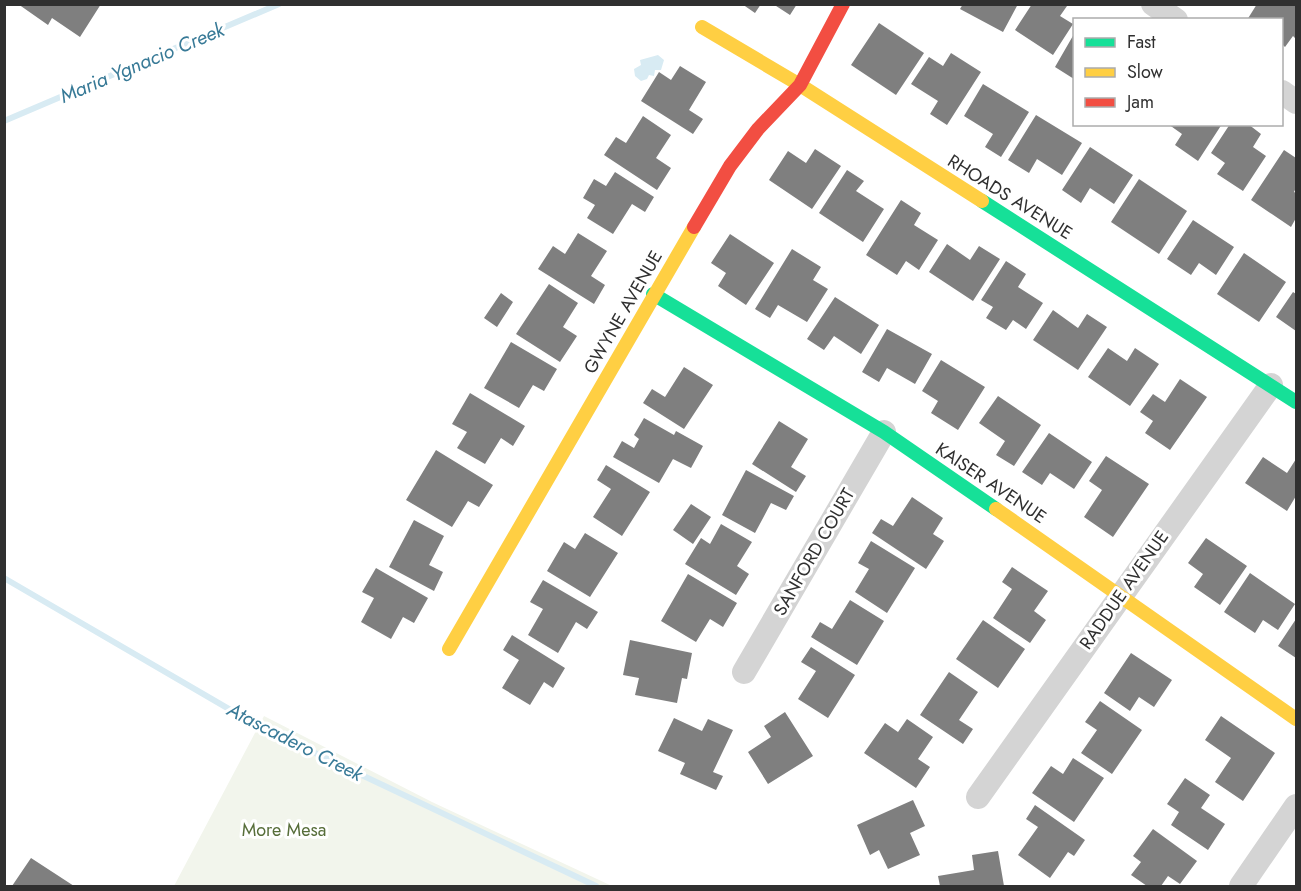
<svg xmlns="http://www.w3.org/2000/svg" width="1301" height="891" font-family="Jost,sans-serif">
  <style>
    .green { fill: #f2f5ec }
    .water { fill: #d8ebf3 }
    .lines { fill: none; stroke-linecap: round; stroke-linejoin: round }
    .stream { stroke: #d8ebf3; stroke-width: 6 }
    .building { fill: #7f7f7f }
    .street { stroke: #d4d4d4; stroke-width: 24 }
    .fast { stroke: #16e098; stroke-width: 14 }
    .slow { stroke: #ffcf43; stroke-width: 14 }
    .jam { stroke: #f24e42; stroke-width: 14 }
    .labels { text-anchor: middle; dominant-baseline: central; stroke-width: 6; stroke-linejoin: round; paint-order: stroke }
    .street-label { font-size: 18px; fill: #303030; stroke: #fff }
    .park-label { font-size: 18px; fill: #576e3a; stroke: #fff }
    .water-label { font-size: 20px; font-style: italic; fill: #387a97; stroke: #fff }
  </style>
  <rect width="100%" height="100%" fill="#fff"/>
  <path class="green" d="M264,716l168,86 180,84h-438z"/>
  <path class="water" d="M658,55l6,5 -3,10h-6l-1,6 -5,-1 -2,4 -6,2 -6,-5 -1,-7 7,-4 -1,-5z"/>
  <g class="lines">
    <path class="stream" d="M4,121l275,-117
      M4,578l254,148 338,160"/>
  </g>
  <path class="building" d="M18,4h83l-21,33 -28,-19 -4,7z
    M742,4h19l-6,9z
    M773,4h24l-7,11z
    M963,4h55l-15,28 -43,-23z
    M1032,4l35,2 -7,10 13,8 -20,31 -38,-25z
    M1257,4h39v35l-3,-3 -8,11 -3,-3v-24h-35z
    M879,23l45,30 -28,42 -45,-30z
    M1074,34v45l-19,-12z
    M951,53l30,19 -34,53 -17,-11 8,-13 -27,-17 18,-27 14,9z
    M680,66l26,16 -17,28 14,9 -10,15 -52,-33 18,-29 12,8z
    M983,84l46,28 -28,45 -16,-10 8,-13 -29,-18z
    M1036,115l46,28 -20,32 -25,-16 -8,14 -21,-13z
    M643,116l28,19 -15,23 15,10 -14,22 -53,-35 12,-18 10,6z
    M1168,124h54l-24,37 -23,-16 7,-11z
    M1230,124h18l13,10 -8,13 13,9 -23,35 -26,-17 8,-11 -14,-10z
    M1090,147l43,28 -19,29 -24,-16 -9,15 -19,-13z
    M815,149l26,17 -29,43 -43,-29 19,-29 18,12z
    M1284,150l12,8v30l-2,4 2,1v25l-5,9 -40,-27z
    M847,170l17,11 -8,10 28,18 -21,33 -44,-29z
    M615,172l39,25 -9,15 -13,-8 -19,30 -26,-16 8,-13 -12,-7 11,-19 12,7z
    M1139,179l48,32 -28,43 -48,-32z
    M901,200l20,13 -7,12 24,15 -19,30 -13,-9 -9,14 -31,-20z
    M1193,220l41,27 -18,28 -17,-12 -8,12 -24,-16z
    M578,233l29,18 -16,25 14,9 -11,19 -56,-35 15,-23 12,8z
    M730,234l44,29 -28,42 -28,-19 8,-13 -15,-10z
    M947,244l23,16 9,-14 21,13 -27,42 -44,-29z
    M792,249l29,18 -8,13 15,9 -21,33 -29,-17 -8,13 -15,-9z
    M1244,253l42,29 -27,40 -42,-28z
    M1006,261l20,13 -8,13 25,16 -17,26 -13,-9 -7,10 -20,-12 7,-11 -12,-7z
    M549,284l29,19 -15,24 14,9 -17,26 -44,-28z
    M1293,292l3,2v37l-20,-14z
    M501,293l12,9 -16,25 -13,-9z
    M835,297l44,28 -18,29 -27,-18 -10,14 -17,-11z
    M1053,310l25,18 9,-14 20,13 -29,43 -45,-30z
    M887,329l45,25 -17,30 -28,-16 -8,14 -17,-10z
    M511,342l46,27 -13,22 -11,-6 -14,23 -35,-20z
    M1108,348l19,13 8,-13 24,16 -29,42 -42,-29z
    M941,360l44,27 -27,43 -27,-17 7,-12 -16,-10z
    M684,367l29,18 -29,44 -41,-26 9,-14 13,8z
    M1180,379l27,18 -37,53 -25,-17 8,-12 -13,-9 13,-18 12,8z
    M470,393l55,33 -12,20 -12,-8 -16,26 -28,-16 10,-16 -15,-8z
    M998,396l43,29 -27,41 -18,-11 9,-14 -26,-18z
    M644,418l30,17 2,-4 27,15 -12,22 -18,-9 -14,24 -46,-26 9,-16 12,7 5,-9 -5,-4z
    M779,421l29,18 -17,28 15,9 -10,16 -44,-28z
    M1049,433l43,29 -18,27 -24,-16 -8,12 -20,-13z
    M436,450l57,35 -14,22 -11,-6 -16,26 -46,-27z
    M1106,456l43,28 -36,53 -29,-20 18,-27 -13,-9z
    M1263,457l24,16 9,-14v37l-9,15 -42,-28z
    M606,465l44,27 -28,44 -29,-19 18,-28 -14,-9z
    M746,470l48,26 -8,14 -15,-7 -16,30 -33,-18z
    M912,497l31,21 -10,16 11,7 -18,28 -54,-36 9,-14 12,7z
    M691,504l20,13 -18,27 -20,-14z
    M414,520l30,16 -15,29 14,7 -9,19 -45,-24z
    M721,524l31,18 -15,24 12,8 -13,21 -51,-31 16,-26 9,6z
    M585,533l33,20 -28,44 -43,-26 17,-29 11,7z
    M1206,538l41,28 -27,39 -26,-18 9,-13 -15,-11z
    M871,541l44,27 -28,45 -32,-21 14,-23 -11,-6z
    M1012,567l36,24 -14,20 12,9 -16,23 -37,-25 19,-29 -10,-7z
    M376,568l52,30 -14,25 -11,-6 -12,22 -30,-17 13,-24 -12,-6z
    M1250,573l45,31 -17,26 -15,-10 -8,13 -31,-21z
    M688,574l49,29 -14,24 -13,-8 -14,23 -35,-21z
    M543,580l55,32 -11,17 -11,-7 -18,31 -30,-18 15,-26 -13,-7z
    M850,600l34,21 -27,44 -46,-28 9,-15 12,7z
    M1296,619v39l-18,-12z
    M983,620l42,29 -27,39 -42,-29z
    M512,635l53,33 -12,20 -9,-6 -14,23 -28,-17 17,-28 -16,-10z
    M630,640l62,13 -5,26 -5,-1 -5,25 -42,-8 4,-17 -16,-3z
    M811,647l44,28 -27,43 -30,-19 18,-28 -15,-9z
    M1131,653l41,27 -18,27 -15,-10 -9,14 -26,-18z
    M949,672l29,20 -19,28 14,9 -10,15 -43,-29z
    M1100,701l42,29 -30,44 -31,-21 16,-23 -12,-8z
    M785,712l28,44 -45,28 -20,-32 23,-15 -7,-11z
    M1221,716l54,37 -32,48 -28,-19 16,-24 -26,-18z
    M674,718l28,13 6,-12 25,11 -20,42 10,4 -7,14 -36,-16 5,-11 -27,-12z
    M907,719l26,18 -15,22 12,8 -14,21 -52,-35 21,-30 13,9z
    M1073,758l31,20 -30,44 -42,-29 19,-27 12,8z
    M1185,778l25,17 -9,13 24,16 -17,26 -37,-25 8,-13 -12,-8z
    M913,800l12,26 -15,7 10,22 -32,14 -9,-19 -9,5 -13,-30z
    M1035,805l50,35 -11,16 -6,-4 -18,26 -32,-23 20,-28 -12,-8z
    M1153,829l44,32 -17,23 -12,-8 -7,10h-14l-16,-11 10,-13 -8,-6z
    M998,851l6,35h-64l-2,-10 36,-6 -2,-15z
    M31,858l43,28h-62z"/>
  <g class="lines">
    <path class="street" d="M1153,4l23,16
      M1282,92l14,10
      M744,672l140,-240
      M978,797l293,-412
      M1241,886l55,-80"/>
    <path class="fast" d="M982,201l314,201
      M653,294l231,138 112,77"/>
    <path class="slow" d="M702,27l98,58 182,116
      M996,509l300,210
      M449,649l245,-422"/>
    <path class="jam" d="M694,227l36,-61 28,-37 42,-44 43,-81"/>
  </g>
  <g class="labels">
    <g class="street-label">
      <text transform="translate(1010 197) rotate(32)">RHOADS AVENUE</text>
      <text transform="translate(623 312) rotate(-60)">GWYNE AVENUE</text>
      <text transform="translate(991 483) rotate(34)">KAISER AVENUE</text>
      <text transform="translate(814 552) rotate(-60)">SANFORD COURT</text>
      <text transform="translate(1124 590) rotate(-55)">RADDUE AVENUE</text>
    </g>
    <g class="park-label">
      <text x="284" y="830">More Mesa</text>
    </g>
    <g class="water-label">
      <text transform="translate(142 63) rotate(-23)">Maria Ygnacio Creek</text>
      <text transform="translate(295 742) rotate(27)">Atascadero Creek</text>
    </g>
  </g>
  <rect width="1301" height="891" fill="none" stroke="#303030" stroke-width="12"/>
  <rect x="1073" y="18" width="210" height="108" fill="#ffffff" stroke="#acacac" stroke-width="1.5"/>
  <rect x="1085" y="38" width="30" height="9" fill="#16e098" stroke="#acacac" stroke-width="1.5"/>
  <text x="1127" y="48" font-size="18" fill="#303030">Fast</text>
  <rect x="1085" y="68" width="30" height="9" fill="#ffcf43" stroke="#acacac" stroke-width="1.5"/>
  <text x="1127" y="78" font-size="18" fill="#303030">Slow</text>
  <rect x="1085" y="98" width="30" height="9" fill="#f24e42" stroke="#acacac" stroke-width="1.5"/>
  <text x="1127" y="108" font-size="18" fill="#303030">Jam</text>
</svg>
